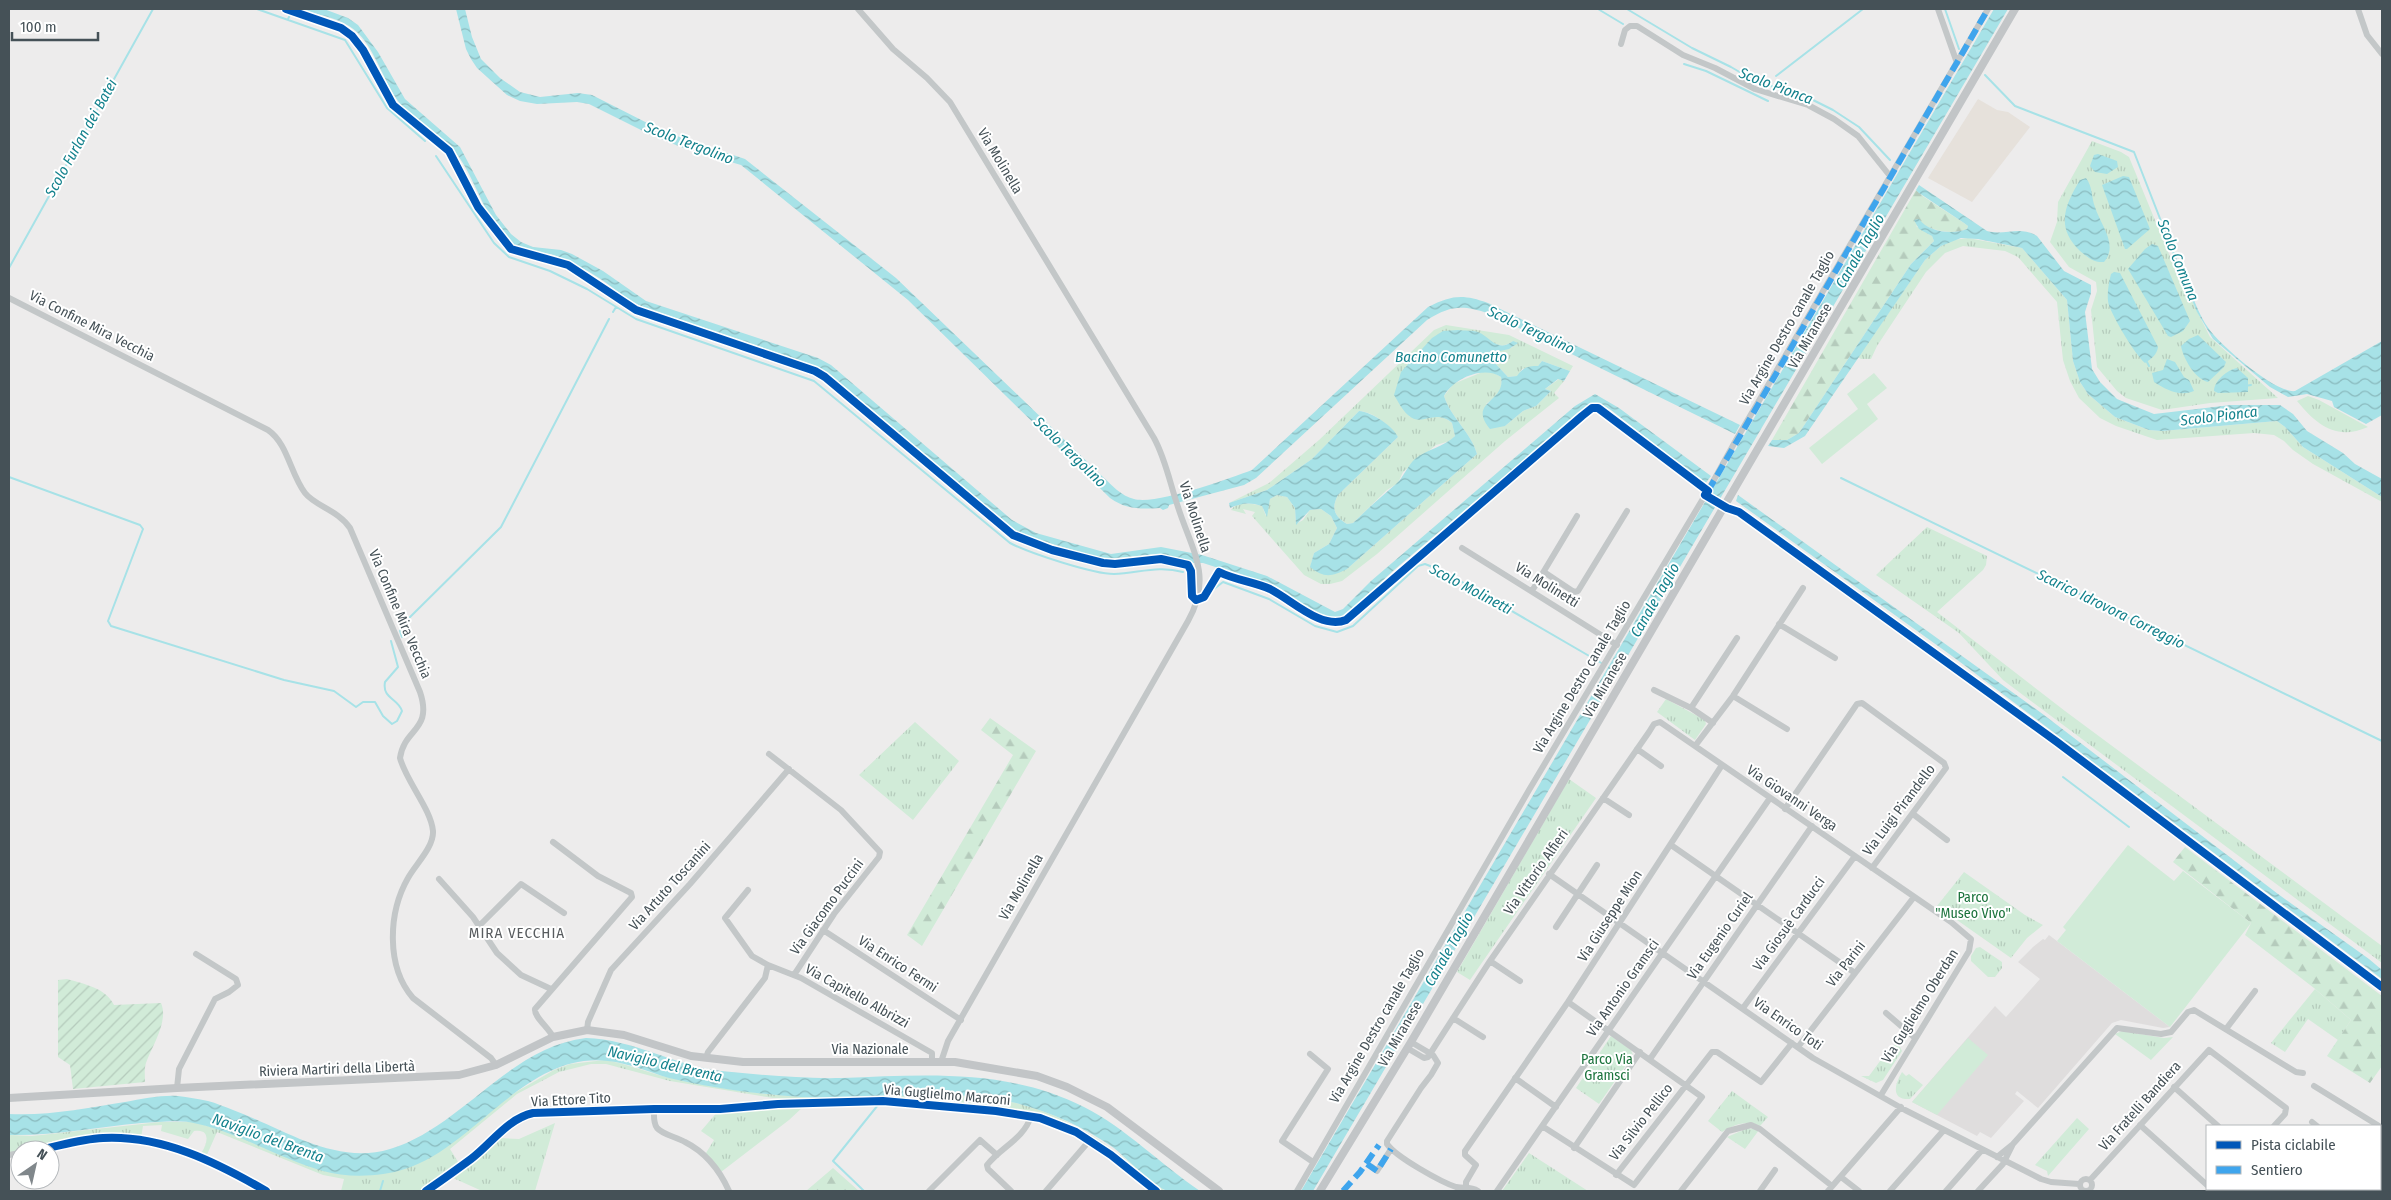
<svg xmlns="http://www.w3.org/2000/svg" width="2391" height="1200" font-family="'Fira Sans Condensed',sans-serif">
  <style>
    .commercial { fill: #e6e1db }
    .education { fill: #dfdddd }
    .grass { fill: url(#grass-tufts) }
    .forest { fill: url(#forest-firs) }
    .garden { fill: url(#garden-furrows) }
    .pitch { fill: #d1ebd8 }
    .water { fill: url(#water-waves) }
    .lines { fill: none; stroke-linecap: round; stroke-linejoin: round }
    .stream { stroke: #a7e2e7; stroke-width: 2 }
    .minor { stroke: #c3c7c8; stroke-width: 6 }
    .major { stroke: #c2c5c7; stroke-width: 8 }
    .quiet { stroke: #3fa5ed; stroke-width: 6; stroke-dasharray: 12 6; stroke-linecap: butt }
    .cycleway-casing { stroke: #fff; stroke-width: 11 }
    .cycleway { stroke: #0057b8; stroke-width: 8 }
    .labels { text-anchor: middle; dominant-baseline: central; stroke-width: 4; stroke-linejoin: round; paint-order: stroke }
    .street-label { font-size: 14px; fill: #455157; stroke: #fff }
    .park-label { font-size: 14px; fill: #1b733c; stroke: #fff }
    .water-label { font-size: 15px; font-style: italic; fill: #14828d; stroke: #fff }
    .neighbourhood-label { font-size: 15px; letter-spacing: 1px; fill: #585c5f; stroke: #fff }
  </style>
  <defs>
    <pattern id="grass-tufts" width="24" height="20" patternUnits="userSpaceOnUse" patternTransform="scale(1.25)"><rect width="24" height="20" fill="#d1ebd8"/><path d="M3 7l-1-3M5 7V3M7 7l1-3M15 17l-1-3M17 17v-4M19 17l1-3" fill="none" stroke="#b5cbbc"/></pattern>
    <pattern id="forest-firs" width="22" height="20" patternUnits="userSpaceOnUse" patternTransform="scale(1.25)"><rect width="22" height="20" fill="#d1ebd8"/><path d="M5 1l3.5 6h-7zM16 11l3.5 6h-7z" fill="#b5cbbc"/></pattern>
    <pattern id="garden-furrows" width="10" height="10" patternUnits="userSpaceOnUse" patternTransform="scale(1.25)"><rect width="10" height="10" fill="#d1ebd8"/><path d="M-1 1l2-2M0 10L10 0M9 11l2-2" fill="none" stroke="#b5cbbc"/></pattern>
    <pattern id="water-waves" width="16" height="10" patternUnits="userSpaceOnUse" patternTransform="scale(1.25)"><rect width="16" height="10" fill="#a7e2e7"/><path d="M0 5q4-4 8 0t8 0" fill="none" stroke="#8ababe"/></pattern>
  </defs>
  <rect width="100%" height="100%" fill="#edecec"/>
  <path class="commercial" d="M1978,99l19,11 11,2 22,15 -58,75 -44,-24z"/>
  <path class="education" d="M2049,935l121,92 -7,1 -42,-8 -9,3 -74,85 -21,-17 -2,3 9,7 -33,37 -11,-6 -3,4 -65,-34 83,-96 11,11 34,-38 -22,-17 15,-15 10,-8 2,1z"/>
  <path class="grass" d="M2092,141l29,11 8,5 42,102 39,78 68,61 -68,5 -48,7 -36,-12 -9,-7 -20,-24 -6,-57 6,-19 -1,-9 -27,-15 -19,-25 7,-20 1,-20z
    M1968,238l54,10 45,52 6,61 7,21 8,12 27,23 34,13 13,1 115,-10 8,6 18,20 79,50v5l-69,-38 -20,-14 -9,-9 -10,-6 -20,-2 -97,7 -41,-14 -16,-8 -21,-20 -9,-17 -7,-21 -6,-58 -39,-45 -13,-6 -42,-5 -18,7 -19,19 -49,74 -6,13h-10l-3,-2 67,-97 16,-14 12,-6z
    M1446,325l63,10 64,31 -3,5 -28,-10 -4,5 -16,3 -4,7 -10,1 -16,-17v-7l21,-6v-6c-13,10 -23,1 -34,-8l-70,83c19,8 26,-7 43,7l3,13 -5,5 -14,4 -33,27 -5,11 -11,7 -34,33 -6,1c-13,-8 -16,-16 -9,-29l60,-58c-9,-12 -24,-25 -39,-26l-47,48 -45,31 -38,13 40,-20 50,-43 115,-110z
    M1485,371l9,2 7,4c3,14 -4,19 -15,27l19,22 18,-15 13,-5 15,-15 -6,-2 14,-10 5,2 -10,12 5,5 -54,43 -128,113 -35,27 -12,3h-9l-17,-9 -52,-59 3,-4 -12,-3 3,5 -15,-4c6,-9 20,-7 31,-4l4,10 4,-17 7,-4 10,2 8,11 1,16 7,-4 7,-10 11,-1 10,7 6,12 -8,16 -15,9 -3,11 36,5 130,-115c-6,-22 -26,-36 -33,-58l9,-12z
    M2308,396l11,4 49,27c-32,14 -51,-2 -71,-26z
    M1927,527l60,29 -1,9 -3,5 -46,42 128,99 317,235v17l-379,-283 -44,-47 -83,-58z
    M1666,699l39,21 1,4 -11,16 -38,-28z
    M915,722l44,39 -46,59 -54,-45z
    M1569,779l27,19 -126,182 -13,-8z
    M1964,872l61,43 18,10 -16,13 -16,20 -74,-52z
    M1980,947l22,15v6l-7,9h-7l-17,-16v-5l5,-8z
    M2315,989l36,31 -13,20 -30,-21 -23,33 -14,-9z
    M2122,1031l42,7 9,-1 -22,23 -36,-26z
    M1611,1036l20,14 2,5 -34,49 -23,-16z
    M1892,1045h7l3,6 -19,29 -7,3 -15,-7h8z
    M605,1060c23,4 44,13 66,18 43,10 88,16 131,19 45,3 91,-2 137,-2 100,-1 153,34 226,96h-6c-44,-36 -78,-66 -135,-80l-124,-13 -99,2 -28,-2 -103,-17 -64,-17h-15l-32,8 -42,22 -67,55 10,16 -39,26h-80l3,-12 -21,-4 -106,-43 -11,25 -5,-4c7,-9 10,-25 -7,-22l-6,8 -27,-8 1,-6 -19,1 -2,12 -45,-2 -87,17v-18l23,1 128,-14h35l41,13 52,23 72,17 22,-2 23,-4 111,-77 38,-22 16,-6z
    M1902,1072l4,4 3,-2 14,11 -13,14c-20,1 -15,-15 -8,-27z
    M1732,1091l36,26 -8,9c-11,-7 -28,-1 -38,6l-14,-11z
    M803,1107l-14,13 -68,52 -15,-19 8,-13 -13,-9 18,-21z
    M2077,1118l12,11 -41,47 -1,-5 -12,-6z
    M555,1123l-20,68h-53l-31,-14 47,-39 21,1z
    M1748,1128l11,2 -14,19 -18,-12z
    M1529,1153l59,38h-86z"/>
  <path class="forest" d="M1916,190l8,7 40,26 4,3 -1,3c-14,6 -34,2 -46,-6l-5,3 16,10 2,5 -23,23 -112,169 -12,7h-15z
    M990,718l46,33 -114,195 -15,-11 106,-180 -32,-25z
    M2185,847l197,149v70l-12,17 -43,-27 24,-36 -37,-32 -69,-53 6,-12 -78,-61z
    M833,1168l26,23h-53z"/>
  <path class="garden" d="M67,979c17,5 39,9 47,26l47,-2c8,18 -9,43 -15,60 -2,6 -1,13 -1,19l-72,7 -3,-24 -12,-8v-77z"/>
  <path class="pitch" d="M1874,373l13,15 -20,16 11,15 -56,45 -13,-16 49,-39 -11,-15z
    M2128,845l46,36 9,-10 68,52 -81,104 -113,-86 9,-11 -3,-3z
    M1968,1038l20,17 -51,60 -25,-13z"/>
  <path class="water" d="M299,9h25l24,9 10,7 20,27 27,47 55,48 36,68 15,19 10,8 12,5 28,3 11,4 31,17 43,30 172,57 13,7 181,155 24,13 75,21 50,-7 41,8 65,21 68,36 8,-3 28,-28 204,-175 20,-12 24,14 92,68 -6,8 -94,-74 -12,-7h-8l-197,167 -45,42 -13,7 -14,-4 -54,-31 -65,-21h-10l-35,-9 -53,5 -70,-20 -25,-11 -183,-156 -17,-8 -167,-57c-16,-7 -29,-19 -44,-29 -12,-8 -26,-15 -40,-21 -15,-7 -33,-2 -47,-13 -26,-22 -34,-59 -53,-87 -14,-21 -39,-32 -56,-50 -20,-21 -28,-66 -54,-81 -14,-9 -34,-12 -50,-17z
    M456,9h9l7,28 9,22 19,19 20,14 20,5 38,-4 14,2 73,37 80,27 151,119 207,199c9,8 18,19 31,22 23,6 94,-20 118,-29l176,-163c24,-12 35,-13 60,-4l252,122 -5,9 -247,-121c-26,-8 -37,-8 -61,7l-171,158 -12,7 -75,20 -1,3 -5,2 -3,-2c-19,1 -33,2 -50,-10l-202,-198 -167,-135 -55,-16 -35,-14 -62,-31 -12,-2 -40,2 -17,-3 -13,-6 -30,-27 -6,-9 -5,-10z
    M1994,9h14l-695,1182h-12z
    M2098,154l19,7 1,6 -11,7 -12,-2 -5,-6 4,-11z
    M2123,176l6,1 21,52 -23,20h-2l-23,-64z
    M2086,178c7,9 5,19 9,29 5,17 24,38 9,55 -10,1 -17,-5 -24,-11 -25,-24 -15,-46 0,-71z
    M1919,185l68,46c18,5 33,-6 50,5l27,35 27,14v8l-6,19 7,57 8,13 17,17 37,15 77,-9h49l13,9 14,17 36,22 12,11 27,15v18l-79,-50 -18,-20 -8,-6 -115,10 -13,-1 -34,-13 -27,-23 -8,-12 -7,-21 -6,-61 -45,-52 -44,-9 -17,-1 -20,8 -16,14 -120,176 -21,12 -16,-2 4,-6h15l12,-7 112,-169 23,-23 -2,-5 -13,-7 -5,-9 5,-1c9,13 34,16 48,10l1,-3 -4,-3 -45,-30 -3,-3z
    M2152,244l6,2 32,75 -7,10 -12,6 -3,-1 -40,-67 17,-20z
    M2114,272l6,1 38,74c-1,8 -7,12 -13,16 -9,-7 -36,-51 -37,-62 -1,-9 1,-19 3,-27z
    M2185,277c7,17 13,37 24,52 11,16 67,65 86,62l87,-50v74l-16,9 -32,-17 -2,-6 -25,-7 -19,3 -18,-10 -57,-48 -16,-27 -14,-32z
    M1458,330c6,1 15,0 20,2 14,6 19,21 35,9l5,2 -9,6 -17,4v7l16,17 9,-1c6,-9 11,-10 21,-10l4,-5 28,10 -6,10 -6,-2 -13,10 6,2 -15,15 -13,5 -18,15 -15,3c-23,-28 16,-26 11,-52 -18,-12 -48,2 -57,19 7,22 27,36 33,58l-130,115c-16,8 -23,9 -37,-2l4,-14 15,-9 8,-16 -6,-12 -10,-7 -11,1 -14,15 -1,-17 -8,-11 -10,-2 -7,4 -3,18 -5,-11c-13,-4 -20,-3 -32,2l-1,-5 38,-13 45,-31 47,-48c13,1 34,15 39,26l-60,58c-7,13 -4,21 9,29l6,-1c14,-14 29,-27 43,-39 8,-7 11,-18 19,-25 12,-10 29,-12 40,-23l-3,-13c-18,-15 -30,5 -44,-8 -6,-5 -10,-14 -14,-20l7,-23 31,-34 11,-7z
    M2198,335l28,27 -2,5 -16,15c-13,-3 -25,-24 -27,-36l8,-7z
    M2167,359l8,3 9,15 5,3 5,11c-15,6 -27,-1 -40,-9l-2,-9 11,-3z
    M2237,368l11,10v14l-30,1 -4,-2c0,-10 13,-21 23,-23z
    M1738,495l306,220 234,179 91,65 13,11v9l-430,-323 -216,-155z
    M586,1038c47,1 89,28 135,33 40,4 82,8 121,7 83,-3 165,-10 242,29 43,22 76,57 116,84 -10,0 -22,2 -32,0 -11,-2 -43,-34 -54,-43 -30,-21 -63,-36 -98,-45 -71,-17 -144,-1 -215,-6 -44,-3 -90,-9 -132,-19 -20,-6 -41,-15 -61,-17 -82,-10 -133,86 -203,108 -24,8 -58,9 -82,2 -43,-12 -81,-37 -125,-47 -17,-5 -38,-2 -56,-1 -45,4 -89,13 -133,12v-21c39,2 78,-6 116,-12 17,-3 36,-7 53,-6 10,1 20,3 30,5 8,2 17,6 25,9 49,18 102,56 157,39 72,-22 119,-102 196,-111z"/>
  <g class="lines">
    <path class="stream" d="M257,9l88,31 42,68 38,33
      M1598,9l25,15
      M1627,9l65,39 39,19 24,14 54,17 24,12 26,17 31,33
      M1945,9l14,40
      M288,19l3,-6
      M1684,64l22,7 62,30
      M1985,75l30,31 119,46 50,128
      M1776,76l87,-67
      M436,156l58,87 15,14 41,14 37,18 49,30 178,62 196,162c19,10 83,31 104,31 25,-1 44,-9 69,-2
      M9,268l144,-259
      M613,312l3,-5
      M2146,360l3,6
      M2245,386l6,-1
      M9,477l131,48 3,4 -35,92 3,5 173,54 50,11 22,16 7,-5h12l8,14 9,8 5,-3 5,-10c-4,-13 -20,-12 -17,-29l13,-15 -7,-26
      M1841,478l541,263
      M1214,589l9,-7 46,17 46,27 22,6 16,-6 65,-60 7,-2 18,7 160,93
      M402,637l-2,-6 3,-7 98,-97 108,-208
      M2063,777l66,50
      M380,1191l3,-10
      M864,1191l-31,-30 45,-56"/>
    <path class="minor" d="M858,9l35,40 34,29 23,24 204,336c12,22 16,46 24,69 14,44 35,69 10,114l-240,420 -7,21
      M1938,9l19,54
      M2358,9l9,26 15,19
      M1621,44l4,-14 5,-4h7l46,29 32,13 40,21 53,16 26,14 24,17 32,40
      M9,298l259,132c20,14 22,43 37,63 10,13 33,17 45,35l70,164c13,39 -16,36 -20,66 6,23 31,51 33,73 1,16 -18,34 -25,47 -20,35 -22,89 5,120l78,60 5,7
      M1462,548l155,97
      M1544,572l30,20 4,-1 49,-80
      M1532,591l45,-75
      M1779,624l56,34
      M1654,690l37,18 22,15
      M1733,696l54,33
      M1691,708l46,-70
      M1695,746l38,-50 70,-108
      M1637,749l24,17
      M769,754l72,56 39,42 -1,5 -45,57 -40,61
      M1603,798l26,17
      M1785,809l72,-105 5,-1 82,60 2,5 -74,100
      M1913,814l34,26
      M553,842l45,34 33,17 1,4 -97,112c-1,8 14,19 18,28
      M1671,845l184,128
      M1549,874l264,184 92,52 136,69 10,3 28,2
      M439,879l34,38 24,36 24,22 30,14
      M748,890l-23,28 27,38 16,9
      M479,926l42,-42 43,29
      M1556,927l41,-62
      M823,930l138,90
      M1490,961l30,20
      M1743,1008l112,-152
      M1886,1013l29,25
      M1453,1018l30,19
      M2226,1029l29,-38
      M587,1030l1,-8 23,-52 79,-86 99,-115
      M1411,1042l22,13 5,8 -7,12 -10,13 -34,53v3c9,13 54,38 69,43 9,2 14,-1 22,4
      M1798,1047l116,-150
      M1407,1048l17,10 4,-1 62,-96 159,-229 5,-8 6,-2 291,200 20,17 -2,12 -88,144
      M1310,1054l18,15 -46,72 31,21
      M706,1058l2,-6 57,-74 3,-13 33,13 131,75v9
      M1650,1059l162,-233
      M1515,1078l41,29
      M2314,1086l65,40
      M2174,1087l44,39
      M177,1088l2,-19 36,-70 14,-7 9,-7 -2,-6 -40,-25
      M654,1109c0,5 -1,14 3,19 6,7 20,9 28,14 20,10 35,29 44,49
      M2312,1122l5,4
      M2140,1125l67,60
      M1542,1126l92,59 68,-88 -134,-95
      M2380,1137l2,-4
      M1574,1148l66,-96
      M38,1150c21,-4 43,-11 65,-12 59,-3 113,24 163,53
      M9,1155l11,-2
      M1997,1157l16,-13 104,-116 44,6 10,-2 17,-20 6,-2 102,62 7,1
      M1372,1167l5,4 14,-22
      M1616,1175l96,-123h5l44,30 31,-39
      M1841,1177l18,14
      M2080 1185a6 6 0 1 1 12 0a6 6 0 1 1-12 0Z
      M2090,1180l119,-130 77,58 -1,6 -11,12
      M1466,1187v-5l10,-17 -11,-10v-4l103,-149 154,-237
      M2211,1189l1,2
      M2278,1189l1,2
      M426,1191c15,-10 30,-21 45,-32 20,-15 36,-40 62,-46l121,-4h66l58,-5 105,-3 113,10 44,7 36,14 35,23 45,36
      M929,1191l51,-51 17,15
      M1011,1191l-23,-22 -1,-4c14,-18 37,-26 44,-49
      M1046,1191l44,-51
      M1297,1191l232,-401 181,-303 26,-47 252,-431
      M1497,1191l273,-393
      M1681,1191l47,-60 23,-6 9,4 72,57
      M1760,1191l15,-21
      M1828,1191l73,-84
      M1890,1191l54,-61
      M1946,1191l36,-41
      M1978,1191l25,-27 9,-18
      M2217,1191l12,-2
      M2343,1191l1,-2"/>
    <path class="major" d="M9,1098l168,-10 282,-13 37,-10 57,-28 34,-7 37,5 67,21 52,6h212l82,14 30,11 40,20 112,84
      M1320,1191l91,-149 604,-1033"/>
    <path class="quiet" d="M1708,491l280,-482
      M1367,1164l10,7 14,-22
      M1343,1191l17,-19 19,-27"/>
    <defs>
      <path id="cycleway" d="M286,9l55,19 11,8 11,14 30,55 56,46 29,56 33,42 57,16 68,45 179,61 10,6 188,158 39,15 51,13 12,1 46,-5 27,6 3,6 1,25 4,4 8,-3 15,-25c16,8 35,10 51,17 22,11 51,41 76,31l236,-204 10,-8h6l110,83 -3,4 22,13 12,4 318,230 325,245
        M38,1150c21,-4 43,-11 65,-12 59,-3 113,24 163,53
        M426,1191c15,-10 30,-21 45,-32 20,-15 36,-40 62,-46l121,-4h66l58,-5 105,-3 113,10 44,7 36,14 35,23 45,36"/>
    </defs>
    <use href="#cycleway" class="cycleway-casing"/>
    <use href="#cycleway" class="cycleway"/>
  </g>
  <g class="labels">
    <g class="street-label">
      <text transform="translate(1000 161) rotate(59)">Via Molinella</text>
      <text transform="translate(92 326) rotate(27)">Via Confine Mira Vecchia</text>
      <text transform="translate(1787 328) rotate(-60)">Via Argine Destro canale Taglio</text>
      <text transform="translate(1810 336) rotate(-60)">Via Miranese</text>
      <text transform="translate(1195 517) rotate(72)">Via Molinella</text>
      <text transform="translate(1547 585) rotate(32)">Via Molinetti</text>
      <text transform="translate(400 614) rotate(67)">Via Confine Mira Vecchia</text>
      <text transform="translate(1582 677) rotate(-59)">Via Argine Destro canale Taglio</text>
      <text transform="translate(1605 685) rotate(-60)">Via Miranese</text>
      <text transform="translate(1792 798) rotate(34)">Via Giovanni Verga</text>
      <text transform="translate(1899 810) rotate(-53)">Via Luigi Pirandello</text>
      <text transform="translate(1536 872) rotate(-55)">Via Vittorio Alfieri</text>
      <text transform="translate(670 886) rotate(-48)">Via Artuto Toscanini</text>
      <text transform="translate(1021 887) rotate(-60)">Via Molinella</text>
      <text transform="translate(827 907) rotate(-54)">Via Giacomo Puccini</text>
      <text transform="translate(1610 916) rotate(-57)">Via Giuseppe Mion</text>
      <text transform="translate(1789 924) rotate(-54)">Via Giosuè Carducci</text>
      <text transform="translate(1720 936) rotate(-55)">Via Eugenio Curiel</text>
      <text transform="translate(898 964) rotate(33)">Via Enrico Fermi</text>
      <text transform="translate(1846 964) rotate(-52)">Via Parini</text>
      <text transform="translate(1623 988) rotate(-55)">Via Antonio Gramsci</text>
      <text transform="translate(857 996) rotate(29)">Via Capitello Albrizzi</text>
      <text transform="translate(1920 1006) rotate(-58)">Via Guglielmo Oberdan</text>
      <text transform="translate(1788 1024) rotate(35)">Via Enrico Toti</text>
      <text transform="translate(1377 1026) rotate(-60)">Via Argine Destro canale Taglio</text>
      <text transform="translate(1400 1034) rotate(-60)">Via Miranese</text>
      <text x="870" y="1049">Via Nazionale</text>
      <text transform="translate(337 1069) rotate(-2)">Riviera Martiri della Libertà</text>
      <text transform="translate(947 1095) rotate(5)">Via Guglielmo Marconi</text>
      <text transform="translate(571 1100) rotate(-3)">Via Ettore Tito</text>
      <text transform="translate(2140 1106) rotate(-48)">Via Fratelli Bandiera</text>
      <text transform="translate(1641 1122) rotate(-52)">Via Silvio Pellico</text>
    </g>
    <g class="park-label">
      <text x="1973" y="897">Parco<tspan x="1973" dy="16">"Museo Vivo"</tspan></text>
      <text x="1607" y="1059">Parco Via<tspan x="1607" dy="16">Gramsci</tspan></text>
    </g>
    <g class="water-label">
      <text transform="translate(1776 86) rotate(21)">Scolo Pionca</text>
      <text transform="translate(81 138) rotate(-61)">Scolo Furlan dei Batei</text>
      <text transform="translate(689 143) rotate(21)">Scolo Tergolino</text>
      <text transform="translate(1860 251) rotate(-60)">Canale Taglio</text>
      <text transform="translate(2178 260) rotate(68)">Scolo Comuna</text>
      <text transform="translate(1531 330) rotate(25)">Scolo Tergolino</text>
      <text x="1451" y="357">Bacino Comunetto</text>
      <text transform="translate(2219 416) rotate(-7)">Scolo Pionca</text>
      <text transform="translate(1070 452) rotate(44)">Scolo Tergolino</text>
      <text transform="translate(1471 589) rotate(28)">Scolo Molinetti</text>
      <text transform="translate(1655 600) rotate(-60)">Canale Taglio</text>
      <text transform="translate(2111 609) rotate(26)">Scarico Idrovora Correggio</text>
      <text transform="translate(1449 949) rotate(-60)">Canale Taglio</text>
      <text transform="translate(665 1064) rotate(13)">Naviglio del Brenta</text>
      <text transform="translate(268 1138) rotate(20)">Naviglio del Brenta</text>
    </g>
    <g class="neighbourhood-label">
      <text x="517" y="933">MIRA VECCHIA</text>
    </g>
  </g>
  <rect width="2391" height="1200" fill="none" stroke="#455157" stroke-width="20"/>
  <rect x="2206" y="1125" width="175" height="65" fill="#ffffff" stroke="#b5b9bc"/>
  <rect x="2216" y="1141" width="25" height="8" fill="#0057b8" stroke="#b5b9bc"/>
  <text x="2251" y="1150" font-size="15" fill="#455157">Pista ciclabile</text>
  <rect x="2216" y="1166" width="25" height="8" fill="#3fa5ed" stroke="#b5b9bc"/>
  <text x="2251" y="1175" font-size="15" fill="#455157">Sentiero</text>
  <g transform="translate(35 1165) rotate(34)"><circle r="24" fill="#ffffff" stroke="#b5b9bc"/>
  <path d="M0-4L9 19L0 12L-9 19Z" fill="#80878b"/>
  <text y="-8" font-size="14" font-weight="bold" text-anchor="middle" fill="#455157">N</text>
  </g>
  <path d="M12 32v8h86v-8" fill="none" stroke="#455157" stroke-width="2.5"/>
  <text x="20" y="32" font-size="15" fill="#455157" stroke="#ffffff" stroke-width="4" paint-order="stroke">100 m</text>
</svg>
